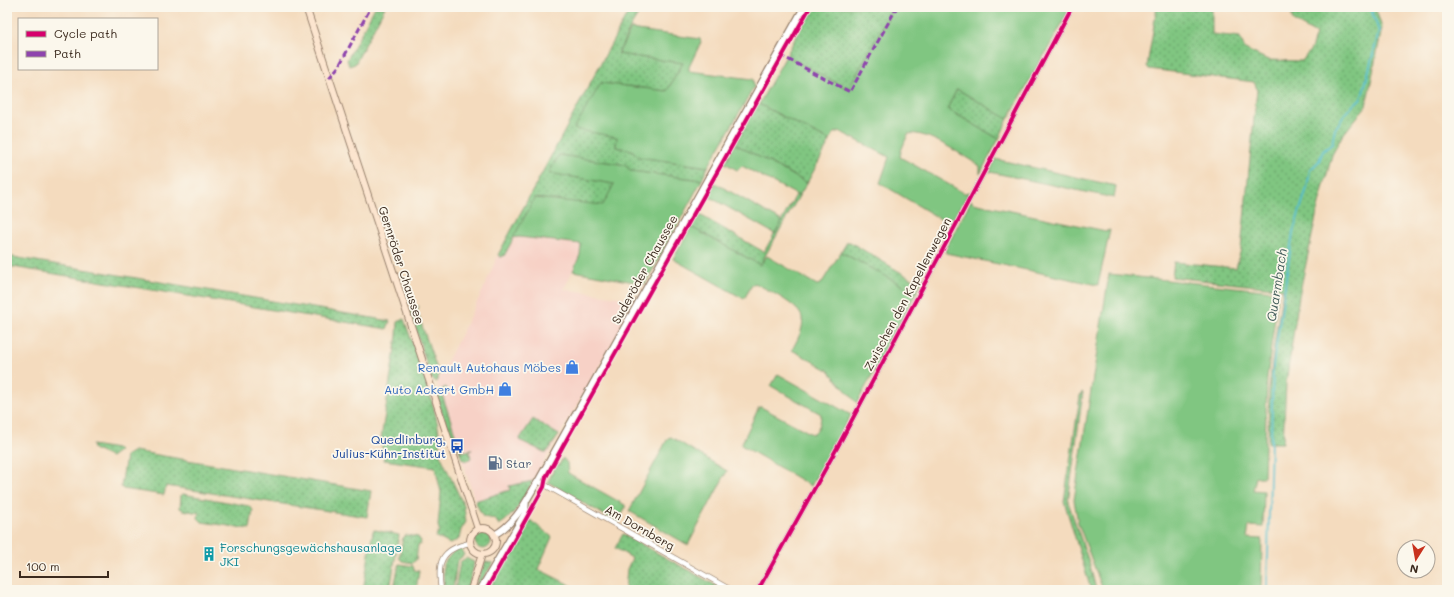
<svg xmlns="http://www.w3.org/2000/svg" width="1454" height="597" font-family="Mali,sans-serif">
  <style>
    .built { fill: #f7d1c6 }
    .grass { fill: url(#grass-dots); stroke: #5e7850 }
    .garden { fill: #80c681; stroke: #5e7850 }
    .lines { fill: none; stroke-linecap: round; stroke-linejoin: round }
    .stream { stroke: #52becc; stroke-width: 2 }
    .minor-casing { stroke: #98826e; stroke-width: 6 }
    .tertiary-casing { stroke: #98826e; stroke-width: 8 }
    .secondary-casing { stroke: #98826e; stroke-width: 8 }
    .minor { stroke: #fff; stroke-width: 4.5 }
    .tertiary { stroke: #fff; stroke-width: 5.5 }
    .secondary { stroke: #fce5cf; stroke-width: 6 }
    .quiet { stroke: #8e44ad; stroke-width: 3; stroke-dasharray: 6 3; stroke-linecap: butt }
    .cycleway-casing { stroke: #fbf7ec; stroke-width: 6 }
    .cycleway { stroke: #d6006c; stroke-width: 4 }
    .labels { text-anchor: middle; dominant-baseline: central; stroke-width: 3.5; stroke-linejoin: round; paint-order: stroke }
    .street-label { font-size: 12px; fill: #3b2a1e; stroke: #fbf7ec }
    .shop-label { font-size: 12px; fill: #366cbe; stroke: #fbf7ec; text-anchor: end }
    .transit-label { font-size: 12px; fill: #164399; stroke: #fbf7ec; text-anchor: end }
    .service-label { font-size: 12px; fill: #4e5e75; stroke: #fbf7ec; text-anchor: start }
    .culture-label { font-size: 12px; fill: #0d838f; stroke: #fbf7ec; text-anchor: start }
    .water-label { font-size: 13px; font-style: italic; fill: #435e5b; stroke: #fbf7ec }
  </style>
  <defs>
    <pattern id="grass-dots" width="8" height="8" patternUnits="userSpaceOnUse"><rect width="8" height="8" fill="#80c681"/><path d="M2 2h.1M6 6h.1" fill="none" stroke="#6aa169" stroke-width="1.8" stroke-linecap="round"/></pattern>
  </defs>
  <rect width="100%" height="100%" fill="#fbf7ec"/>
  <filter id="ink" filterUnits="userSpaceOnUse"><feTurbulence type="fractalNoise" baseFrequency=".025" numOctaves="2"/><feDisplacementMap in="SourceGraphic" scale="8" xChannelSelector="R" yChannelSelector="G"/><feConvolveMatrix kernelMatrix="1 2 1 2 8 2 1 2 1" color-interpolation-filters="sRGB"/></filter>
  <filter id="wash" filterUnits="userSpaceOnUse"><feTurbulence type="fractalNoise" baseFrequency=".012" numOctaves="4" result="noise"/><feDisplacementMap in="SourceGraphic" scale="16" xChannelSelector="R" yChannelSelector="G"/><feGaussianBlur stdDeviation="0.9" result="paint"/><feColorMatrix in="noise" values="0 0 0 0 0 0 0 0 0 0 0 0 0 0 0 0 0 1.4 0 .05"/><feComposite in="paint" operator="in"/></filter>
  <g filter="url(#wash)">
    <rect width="100%" height="100%" fill="#f4dbbe"/>
    <path class="built" d="M519,237l63,7 -2,11 -16,34 73,11 -6,3 -4,8 2,3 -96,167 -24,5 1,4 -35,11 -38,-119 46,-92 15,-35 2,2 4,-1 9,-18z"/>
    <path class="grass" d="M375,7h10l-30,57 -6,2 -2,-6z
      M631,7h12l-12,19 -13,28 65,9 -16,28 -66,-8 16,54 -1,10 16,3 7,7 69,10 -6,13 -72,-9 -4,-6 -67,-10 -9,18 64,11 -11,22 -68,-8 -31,58 -4,1 -2,-2z
      M812,7h71l8,5 -42,76 -5,-1 -58,-31z
      M1157,7h55v27l28,3 5,12 23,11 34,1 9,-12 5,-15 -23,-13 -3,-14h85l7,21 -16,78 -24,30 -10,19 -14,53 -19,88 -13,87 -3,60h-15l1,-53 5,-45 9,-56 -111,-12 2,-15 62,6 5,-19 16,-160 -3,-7 -105,-13 -2,-3z
      M957,89l51,30 -9,20 -52,-30z
      M759,104l71,37 -23,42 -72,-39 20,-36z
      M796,195l3,1 -39,69 -69,-38 5,-12h4l64,37z
      M847,242h3l65,39 9,-4 -8,16 -75,-41z
      M7,256l383,65 -3,8 -380,-63z
      M419,306l-2,5 22,64 -3,7 -5,-4 -20,-64v-4z
      M404,319c8,24 43,111 34,131l26,56 2,16 -5,8 -2,9 -9,5 -14,-7 1,-4 3,-1 -2,-6 3,-34 -6,-25 -51,-7 -3,-21 16,-103 1,-14z
      M446,387l1,5 -5,2 19,58 11,-2 -3,1 2,7 -5,3 -4,-2 -7,-23h-3c-4,-12 -17,-31 -13,-45z
      M1083,392l-15,110 22,63 6,25h-5l-27,-89 16,-105 1,-3z
      M533,419l26,16 -12,17h-3l-25,-12z
      M92,445l25,4 2,2 -8,6 -18,-8z
      M134,451l237,40 -4,26 -201,-31 -2,9 -41,-6 -2,-2 5,-31z
      M533,481c-9,16 -17,34 -34,44l-4,-6 -12,-2 -8,-16 35,-11 -1,-4z
      M183,494l66,12 4,4 -3,19 -48,-7 -4,-4 1,-5 -16,-3 -3,-2 1,-13z
      M530,520l22,17 -14,32 42,21h-92z
      M375,530l24,5 -9,55h-27l10,-59z
      M475 541a8 8 0 1 1 16 0a8 8 0 1 1-16 0Z
      M623,534l101,56h-99l2,-21 5,-11 -17,-10z
      M406,535l12,2 3,4 -1,4h-2l-2,15 -4,3 -10,-2 -3,-3 4,-20z
      M461,549l3,6 -7,6 -4,29h-9l-1,-26 10,-12z
      M466,558l8,4 -1,7 -6,21h-12l5,-28z
      M485,562l8,1 -17,27h-2z
      M399,564l14,2 1,4 5,1 -3,19 -22,-2z"/>
    <path class="garden" d="M883,7h186l2,1 -63,111 -51,-30 -10,20 52,30 -19,35v-8c-17,-10 -53,-36 -72,-32l-7,17 -1,6 64,36 5,-1 -19,35 -1,-3 -69,-41 9,-26 -50,-26 -6,3 -3,7 -71,-37 27,-48 58,31 5,1 42,-76z
      M631,29l69,10 1,3 -12,25v4l64,8 1,8 -46,80 -69,-10 -7,-7 -16,-3 1,-10 -43,-8 27,-46 66,8 16,-28 -65,-9z
      M735,144l72,39 -8,13 -57,-30 -5,4 -12,-7z
      M559,155l67,10 4,6 72,9 -57,104 -72,-13 7,-16 1,-11 -62,-7 -6,1 22,-40 68,7 11,-21 -65,-11z
      M995,159l121,27 -2,12 -124,-26z
      M715,183l67,38 -7,13 -67,-38z
      M971,200l2,3 133,28 4,-1 -12,55 -152,-32 -1,-3z
      M691,227l69,38 7,-9 50,29 4,-1 20,-32 75,41 -59,110 -29,-33 -36,-20c4,-8 13,-22 10,-32 -2,-13 -35,-28 -47,-35l-3,2 -8,14 -71,-40z
      M1109,274l163,17 6,3 -11,84 -3,99h-8l-3,13 11,1 -1,36 -14,-1 -2,12 15,1 -1,51h-158l-25,-67 -4,-23z
      M778,374l73,41 -40,71 -70,-41 18,-38h2l51,27c7,-3 9,-12 9,-20l-50,-28z
      M671,437l56,34 -39,74 -59,-34 39,-73z
      M563,458l4,5 1,10 57,32v3l-7,15 -70,-41 8,-17h3z"/>
    <g class="lines">
      <path class="stream" d="M1267,590l6,-224 20,-134 14,-44 3,-18 9,-9 4,-10 9,-7 3,-15 13,-19 13,-12 2,-5 16,-62 -9,-24"/>
    </g>
  </g>
  <g filter="url(#ink)">
    <g class="lines">
      <defs>
        <path id="minor" d="M538,481l193,109
          M441,590c-4,-27 -1,-41 29,-47
          M758,590l79,-142 235,-441"/>
        <path id="tertiary" d="M494,535c22,-12 32,-34 44,-54l266,-474
          M480,590l45,-77 1,-11"/>
        <path id="secondary" d="M306,7l172,522
          M470 541a13 13 0 1 1 26 0a13 13 0 1 1-26 0Z
          M471,590l11,-36"/>
      </defs>
      <use href="#minor" class="minor-casing"/>
      <use href="#tertiary" class="tertiary-casing"/>
      <use href="#secondary" class="secondary-casing"/>
      <use href="#minor" class="minor"/>
      <use href="#tertiary" class="tertiary"/>
      <use href="#secondary" class="secondary"/>
      <path class="quiet" d="M780,55l70,37 47,-85
        M329,78l10,-12 32,-59"/>
      <defs>
        <path id="cycleway" d="M486,590l58,-103 2,-10 17,-31 247,-439
          M758,590l79,-142 235,-441"/>
      </defs>
      <use href="#cycleway" class="cycleway-casing"/>
      <use href="#cycleway" class="cycleway"/>
    </g>
  </g>
  <defs>
    <symbol id="shop-bare" viewBox="-9 -9 18 18"><path d="M-5-2.5h2.3a2.7 3.5 0 0 1 5.4 0H5L5.5 6h-11ZM-1.5-2.5h3a1.5 2.3 0 0 0-3 0Z" fill="#3f7fe0" stroke="#fbf7ec" stroke-width="2.5" paint-order="stroke"/></symbol>
    <symbol id="bus-bare" viewBox="-9 -9 18 18"><path d="M-5-6H5V4H4V6H2V4H-2V6H-4V4H-5ZM-3.5-4V0h7V-4ZM-3.5 1.2v1.5H-2V1.2ZM2 1.2v1.5H3.5V1.2Z" fill="#1a4fb4" stroke="#fbf7ec" stroke-width="2.5" paint-order="stroke"/></symbol>
    <symbol id="fuel-bare" viewBox="-9 -9 18 18"><path d="M-5.5-6h7V0h2V4h1.3V-2.5L3-4.5l.8-.8L6-3V5H2.5V1h-1V6h-7ZM-4.2-4.7v3.2H.2V-4.7Z" fill="#5c6f8a" stroke="#fbf7ec" stroke-width="2.5" paint-order="stroke"/></symbol>
    <symbol id="building-bare" viewBox="-9 -9 18 18"><path d="M-4-6H4V6H1V3H-1V6H-4ZM-2.5-4.3h1.7v1.8h-1.7ZM.8-4.3h1.7v1.8H.8ZM-2.5-1h1.7V.8h-1.7ZM.8-1h1.7V.8H.8Z" fill="#0f9aa8" stroke="#fbf7ec" stroke-width="2.5" paint-order="stroke"/></symbol>
  </defs>
  <g fill-rule="evenodd">
    <use href="#shop-bare" x="562" y="357" width="20" height="20"/>
    <use href="#shop-bare" x="495" y="379" width="20" height="20"/>
    <use href="#bus-bare" x="447" y="436" width="20" height="20"/>
    <use href="#fuel-bare" x="485" y="453" width="20" height="20"/>
    <use href="#building-bare" x="199" y="544" width="20" height="20"/>
  </g>
  <g class="labels">
    <g class="street-label">
      <text transform="translate(402 265) rotate(72)">Gernröder Chaussee</text>
      <text transform="translate(644 269) rotate(-61)">Suderöder Chaussee</text>
      <text transform="translate(907 294) rotate(-62)">Zwischen den Kapellenwegen</text>
      <text transform="translate(640 527) rotate(30)">Am Dornberg</text>
    </g>
    <g class="shop-label">
      <text x="561" y="367">Renault Autohaus Möbes</text>
      <text x="494" y="389">Auto Ackert GmbH</text>
    </g>
    <g class="transit-label">
      <text x="446" y="439">Quedlinburg,<tspan x="446" dy="14">Julius-Kühn-Institut</tspan></text>
    </g>
    <g class="service-label">
      <text x="506" y="463">Star</text>
    </g>
    <g class="culture-label">
      <text x="220" y="547">Forschungsgewächshausanlage<tspan x="220" dy="14">JKI</tspan></text>
    </g>
    <g class="water-label">
      <text transform="translate(1276 285) rotate(-81)">Quarmbach</text>
    </g>
  </g>
  <rect width="1454" height="597" fill="none" stroke="#fbf7ec" stroke-width="24"/>
  <rect x="18" y="18" width="140" height="52" fill="#fbf7ec" stroke="#aea59a"/>
  <rect x="26" y="31" width="20" height="6" fill="#d6006c" stroke="#aea59a"/>
  <text x="54" y="38" font-size="12" fill="#3b2a1e">Cycle path</text>
  <rect x="26" y="51" width="20" height="6" fill="#8e44ad" stroke="#aea59a"/>
  <text x="54" y="58" font-size="12" fill="#3b2a1e">Path</text>
  <g transform="translate(1416 559) rotate(191)"><circle r="19" fill="#fbf7ec" stroke="#aea59a"/>
  <path d="M0-3L7 15L0 10L-7 15Z" fill="#c8321e"/>
  <text y="-6" font-size="11" font-weight="bold" text-anchor="middle" fill="#3b2a1e">N</text>
  </g>
  <path d="M20 571v6h88v-6" fill="none" stroke="#3b2a1e" stroke-width="2"/>
  <text x="26" y="571" font-size="12" fill="#3b2a1e" stroke="#fbf7ec" stroke-width="3" paint-order="stroke">100 m</text>
</svg>
